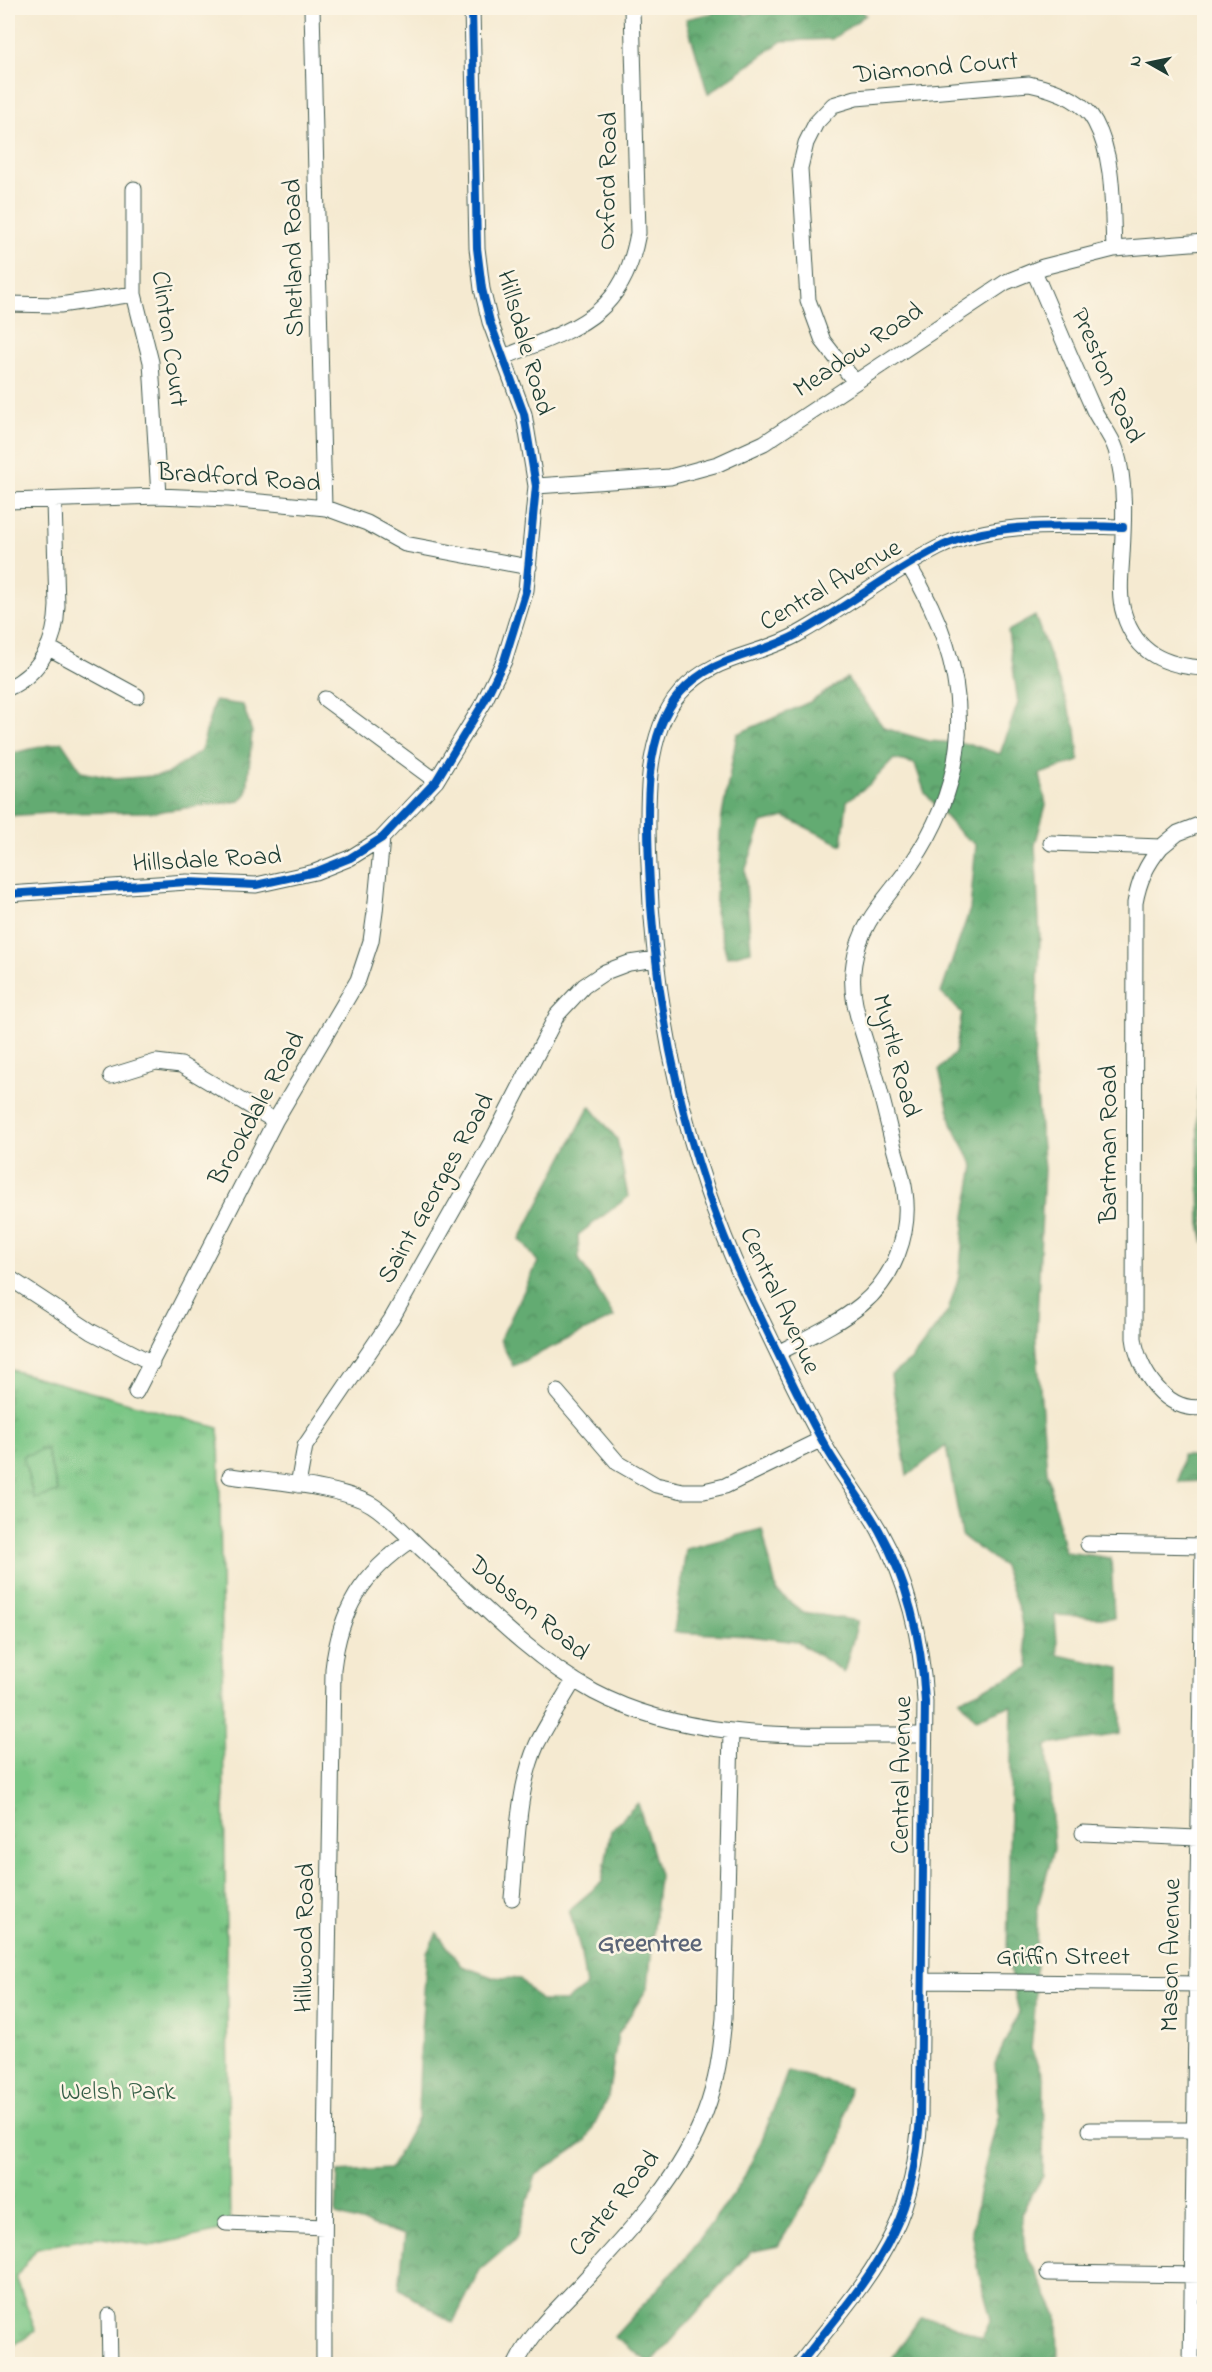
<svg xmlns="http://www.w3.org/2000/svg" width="1212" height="2372" font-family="'Indie Flower',sans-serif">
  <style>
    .forest { fill: url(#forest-crowns); stroke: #417453; stroke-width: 1.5 }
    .park { fill: url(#park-tufts); stroke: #4c825c; stroke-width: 1.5 }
    .pitch { fill: #7ac685; stroke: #4c825c; stroke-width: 1.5 }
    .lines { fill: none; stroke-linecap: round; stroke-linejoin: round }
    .minor-casing { stroke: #3f574c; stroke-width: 17 }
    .minor { stroke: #fff; stroke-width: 15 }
    .cycleway-casing { stroke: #fcf5e5; stroke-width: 11 }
    .cycleway { stroke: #0057b8; stroke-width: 8 }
    .labels { text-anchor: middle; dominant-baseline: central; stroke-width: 5; stroke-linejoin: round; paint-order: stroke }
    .street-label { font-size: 26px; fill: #1f3d34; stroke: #fcf5e5 }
    .park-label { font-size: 26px; fill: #365f48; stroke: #fcf5e5 }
    .neighbourhood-label { font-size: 27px; font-weight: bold; fill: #5a6477; stroke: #fcf5e5 }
  </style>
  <defs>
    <pattern id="forest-crowns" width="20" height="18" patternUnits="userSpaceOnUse" patternTransform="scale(1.5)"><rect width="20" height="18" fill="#63ab72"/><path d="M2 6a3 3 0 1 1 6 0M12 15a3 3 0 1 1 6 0" fill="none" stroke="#518c5e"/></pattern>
    <pattern id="park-tufts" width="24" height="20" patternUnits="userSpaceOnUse" patternTransform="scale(1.5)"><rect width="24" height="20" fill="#7ac685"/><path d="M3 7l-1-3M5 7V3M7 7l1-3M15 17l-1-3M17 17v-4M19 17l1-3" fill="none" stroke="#63a26e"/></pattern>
  </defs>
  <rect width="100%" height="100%" fill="#fcf5e5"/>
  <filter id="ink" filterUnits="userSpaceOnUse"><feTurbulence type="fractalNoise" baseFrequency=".0167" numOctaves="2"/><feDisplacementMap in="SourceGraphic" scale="12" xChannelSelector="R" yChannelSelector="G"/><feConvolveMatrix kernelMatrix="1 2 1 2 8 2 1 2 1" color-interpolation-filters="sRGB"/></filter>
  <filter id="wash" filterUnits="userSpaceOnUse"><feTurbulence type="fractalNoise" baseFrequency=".008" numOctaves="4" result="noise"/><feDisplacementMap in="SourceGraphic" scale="24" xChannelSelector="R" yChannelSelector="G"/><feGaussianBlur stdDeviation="1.35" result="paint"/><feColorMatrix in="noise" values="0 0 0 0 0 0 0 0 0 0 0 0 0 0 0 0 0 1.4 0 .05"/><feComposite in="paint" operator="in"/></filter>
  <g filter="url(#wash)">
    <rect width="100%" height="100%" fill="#f5ead1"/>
    <path class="forest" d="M713,8h30l1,7 28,-7h87l7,7 -34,24 -50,2 -74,53 -22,-75 27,-6z
      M1035,616l41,113 3,32 -39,13 6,31 -11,40 5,94 -6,125 10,105 -8,171 11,131 18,81 46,6 3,60 -59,-3 3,40 62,13v66l-73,11 7,104 -17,60 -2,99 -4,41 13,31 -1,96 -22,37 4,37 32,66 1,48h-170l32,-46 21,2 41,18 9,-19 -11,-41 -8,-47 11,-57 16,-60 -4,-50 24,-52 -12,-55 5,-252 -36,14 -17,-19 70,-32 -9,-54 -17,-48 -41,-30 -16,-90 -39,30 -16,-101 21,-16 36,-48 11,-35 6,-60 9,-50 -22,-42 -13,-54 16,-17 7,-40 -21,-20 29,-84 6,-64 -17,-13 -34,-39 -10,-29 -21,-5 -24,25 -23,17 -5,44 -57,-28 -23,6 -17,48 6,80 -24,6 -12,-45 6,-91 16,-87 75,-33 35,-23 37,50 45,13 41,3 30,10 18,-51 -10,-72z
      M214,701l29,4 9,27 -5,61 -7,8 -86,11 -104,1 -42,3v-62l54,-12 20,30 33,7 50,-4 36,-24z
      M1204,1046v197l-4,-19 -3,-124z
      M590,1106l27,33 11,58 -50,38 1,24 35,58 -101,49 -13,-26 38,-78 -18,-23z
      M1182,1455l22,3v23l-25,1z
      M762,1529l15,63 26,20 55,9 -14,51 -46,-30 -48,-6 -76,-4 12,-83z
      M638,1803l21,72 -11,112 -30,47 -10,63 -22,44 -50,34 -20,64 -36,31 -27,53 -54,-35 6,-53 -69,-20 2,-43 52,-3 28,-52 3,-85 6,-80 10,-19 25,33 30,11 28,2 21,22h25l20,-15 -6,-38 -11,-38 33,-28 9,-52z
      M788,2071l61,17 -9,55 -62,103 -28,6 -99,112 -37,-27 71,-78 56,-76 20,-41z"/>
    <path class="park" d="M8,1369l211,59 11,801 -80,17 -53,-9 -60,11 -21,29 20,54 -28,18z"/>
    <path class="pitch" d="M46,1449l12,43 -24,7 -11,-43z"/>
  </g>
  <g filter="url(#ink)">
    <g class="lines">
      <defs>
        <path id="minor" d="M312,8l12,500
          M134,189v105l17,68 8,134
          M1034,271c19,45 38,90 58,135 6,15 19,28 24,44 10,33 8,71 6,105 -1,18 -4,41 2,59 12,40 42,52 80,54
          M8,304l52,1 74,-11
          M504,357c71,-29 119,-39 134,-124l-6,-225
          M855,382l-32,-41 -15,-41 -8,-132 6,-25 10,-20 17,-18 23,-7 173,-14c24,5 54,15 66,38 20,37 17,86 19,127
          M536,486l134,-9 48,-13 46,-21 242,-161 37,-15 71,-18 90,-7
          M8,501l151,-5 69,3 98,9 41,15 38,21 124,23
          M49,648l88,48
          M8,688c33,-15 48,-47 49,-82l-3,-105
          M325,699l111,82
          M1051,843l110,4 17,-14 26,-10
          M1161,847c-15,18 -22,34 -26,56l-1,435c4,32 32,76 70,69
          M8,894l179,-12 69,3 59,-13 35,-14 32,-20 54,-57 48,-79 20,-41 22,-71 10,-104 -12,-72 -34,-92 -8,-33 -5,-41 -5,-240
          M111,1076l45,-14 25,3 94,56
          M8,1277l84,55 60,31
          M778,1353c28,-15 58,-28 83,-48 33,-27 50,-71 44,-113 -2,-16 -8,-32 -12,-48 -7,-29 -13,-56 -22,-84 -9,-32 -23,-62 -17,-97 7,-44 34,-65 58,-100 67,-99 58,-198 -3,-297
          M136,1392l139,-271 83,-141 13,-39 4,-29 7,-74
          M557,1392l61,71 38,22 27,6h21l21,-5 97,-47
          M230,1476c37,5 111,10 142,29 19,12 37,33 54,48 53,49 104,104 168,139 100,53 221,42 330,43
          M298,1485l7,-39 86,-126 100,-177 66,-128 27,-29 21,-14 24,-9 27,-4
          M1088,1544l116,2
          M1083,1833l114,5
          M512,1898c5,-49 5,-110 25,-154 11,-22 25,-43 37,-64
          M921,1981l282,3
          M1090,2130h114
          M226,2223l98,4
          M1048,2273l156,2
          M109,2316l1,48
          M324,2364c-1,-231 6,-463 9,-695 7,-59 29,-96 79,-129
          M516,2364c15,-31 39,-53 63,-78 48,-52 101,-106 126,-173 12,-31 16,-62 19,-95l7,-286
          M800,2364c32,-42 70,-83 93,-131 18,-36 24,-75 27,-115l5,-416c-3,-61 -16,-118 -46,-172 -15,-27 -35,-52 -51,-79 -27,-47 -50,-98 -74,-147 -66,-135 -100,-288 -105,-439 -2,-53 -6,-130 31,-172 33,-38 77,-36 118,-59 47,-26 91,-61 140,-86 53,-27 127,-22 185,-21
          M1191,2364l12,-818"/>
      </defs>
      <use href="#minor" class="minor-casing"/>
      <use href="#minor" class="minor"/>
      <defs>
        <path id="cycleway" d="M8,894l179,-12 69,3 59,-13 35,-14 32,-20 54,-57 48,-79 20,-41 22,-71 10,-104 -12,-72 -34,-92 -8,-33 -5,-41 -5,-240
          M800,2364c32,-42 70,-83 93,-131 18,-36 24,-75 27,-115l5,-416c-3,-61 -16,-118 -46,-172 -15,-27 -35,-52 -51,-79 -27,-47 -50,-98 -74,-147 -66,-135 -100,-288 -105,-439 -2,-53 -6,-130 31,-172 33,-38 77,-36 118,-59 47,-26 91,-61 140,-86 53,-27 127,-22 185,-21"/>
      </defs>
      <use href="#cycleway" class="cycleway-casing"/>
      <use href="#cycleway" class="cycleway"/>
    </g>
  </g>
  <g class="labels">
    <g class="street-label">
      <text transform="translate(936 69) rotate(-5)">Diamond Court</text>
      <text transform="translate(609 181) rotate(-89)">Oxford Road</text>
      <text transform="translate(295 258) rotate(-91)">Shetland Road</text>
      <text transform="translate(168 339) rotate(82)">Clinton Court</text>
      <text transform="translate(524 343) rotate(74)">Hillsdale Road</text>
      <text transform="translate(859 351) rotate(-34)">Meadow Road</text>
      <text transform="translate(1106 376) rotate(66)">Preston Road</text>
      <text transform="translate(239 479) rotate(4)">Bradford Road</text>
      <text transform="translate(831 586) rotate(-30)">Central Avenue</text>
      <text transform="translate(207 861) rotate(-3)">Hillsdale Road</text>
      <text transform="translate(895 1056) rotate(75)">Myrtle Road</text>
      <text transform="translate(258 1109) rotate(-61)">Brookdale Road</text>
      <text transform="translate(1110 1144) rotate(-90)">Bartman Road</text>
      <text transform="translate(437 1189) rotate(-61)">Saint Georges Road</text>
      <text transform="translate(779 1301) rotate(65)">Central Avenue</text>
      <text transform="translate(528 1609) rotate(40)">Dobson Road</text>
      <text transform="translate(903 1775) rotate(-89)">Central Avenue</text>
      <text transform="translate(306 1938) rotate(-89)">Hillwood Road</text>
      <text transform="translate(1172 1955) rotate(-89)">Mason Avenue</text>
      <text x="1063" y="1958">Griffin Street</text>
      <text transform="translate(615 2204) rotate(-51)">Carter Road</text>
    </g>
    <g class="park-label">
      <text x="118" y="2093">Welsh Park</text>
    </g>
    <g class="neighbourhood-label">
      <text x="650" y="1944">Greentree</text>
    </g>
  </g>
  <rect width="1212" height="2372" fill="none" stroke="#fcf5e5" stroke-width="30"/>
  <g transform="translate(1149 63) rotate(279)" stroke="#fcf5e5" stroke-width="4.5" paint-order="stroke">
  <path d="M0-4.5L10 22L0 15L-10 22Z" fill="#1f3d34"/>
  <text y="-9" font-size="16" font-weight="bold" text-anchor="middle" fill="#1f3d34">N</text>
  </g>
</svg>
